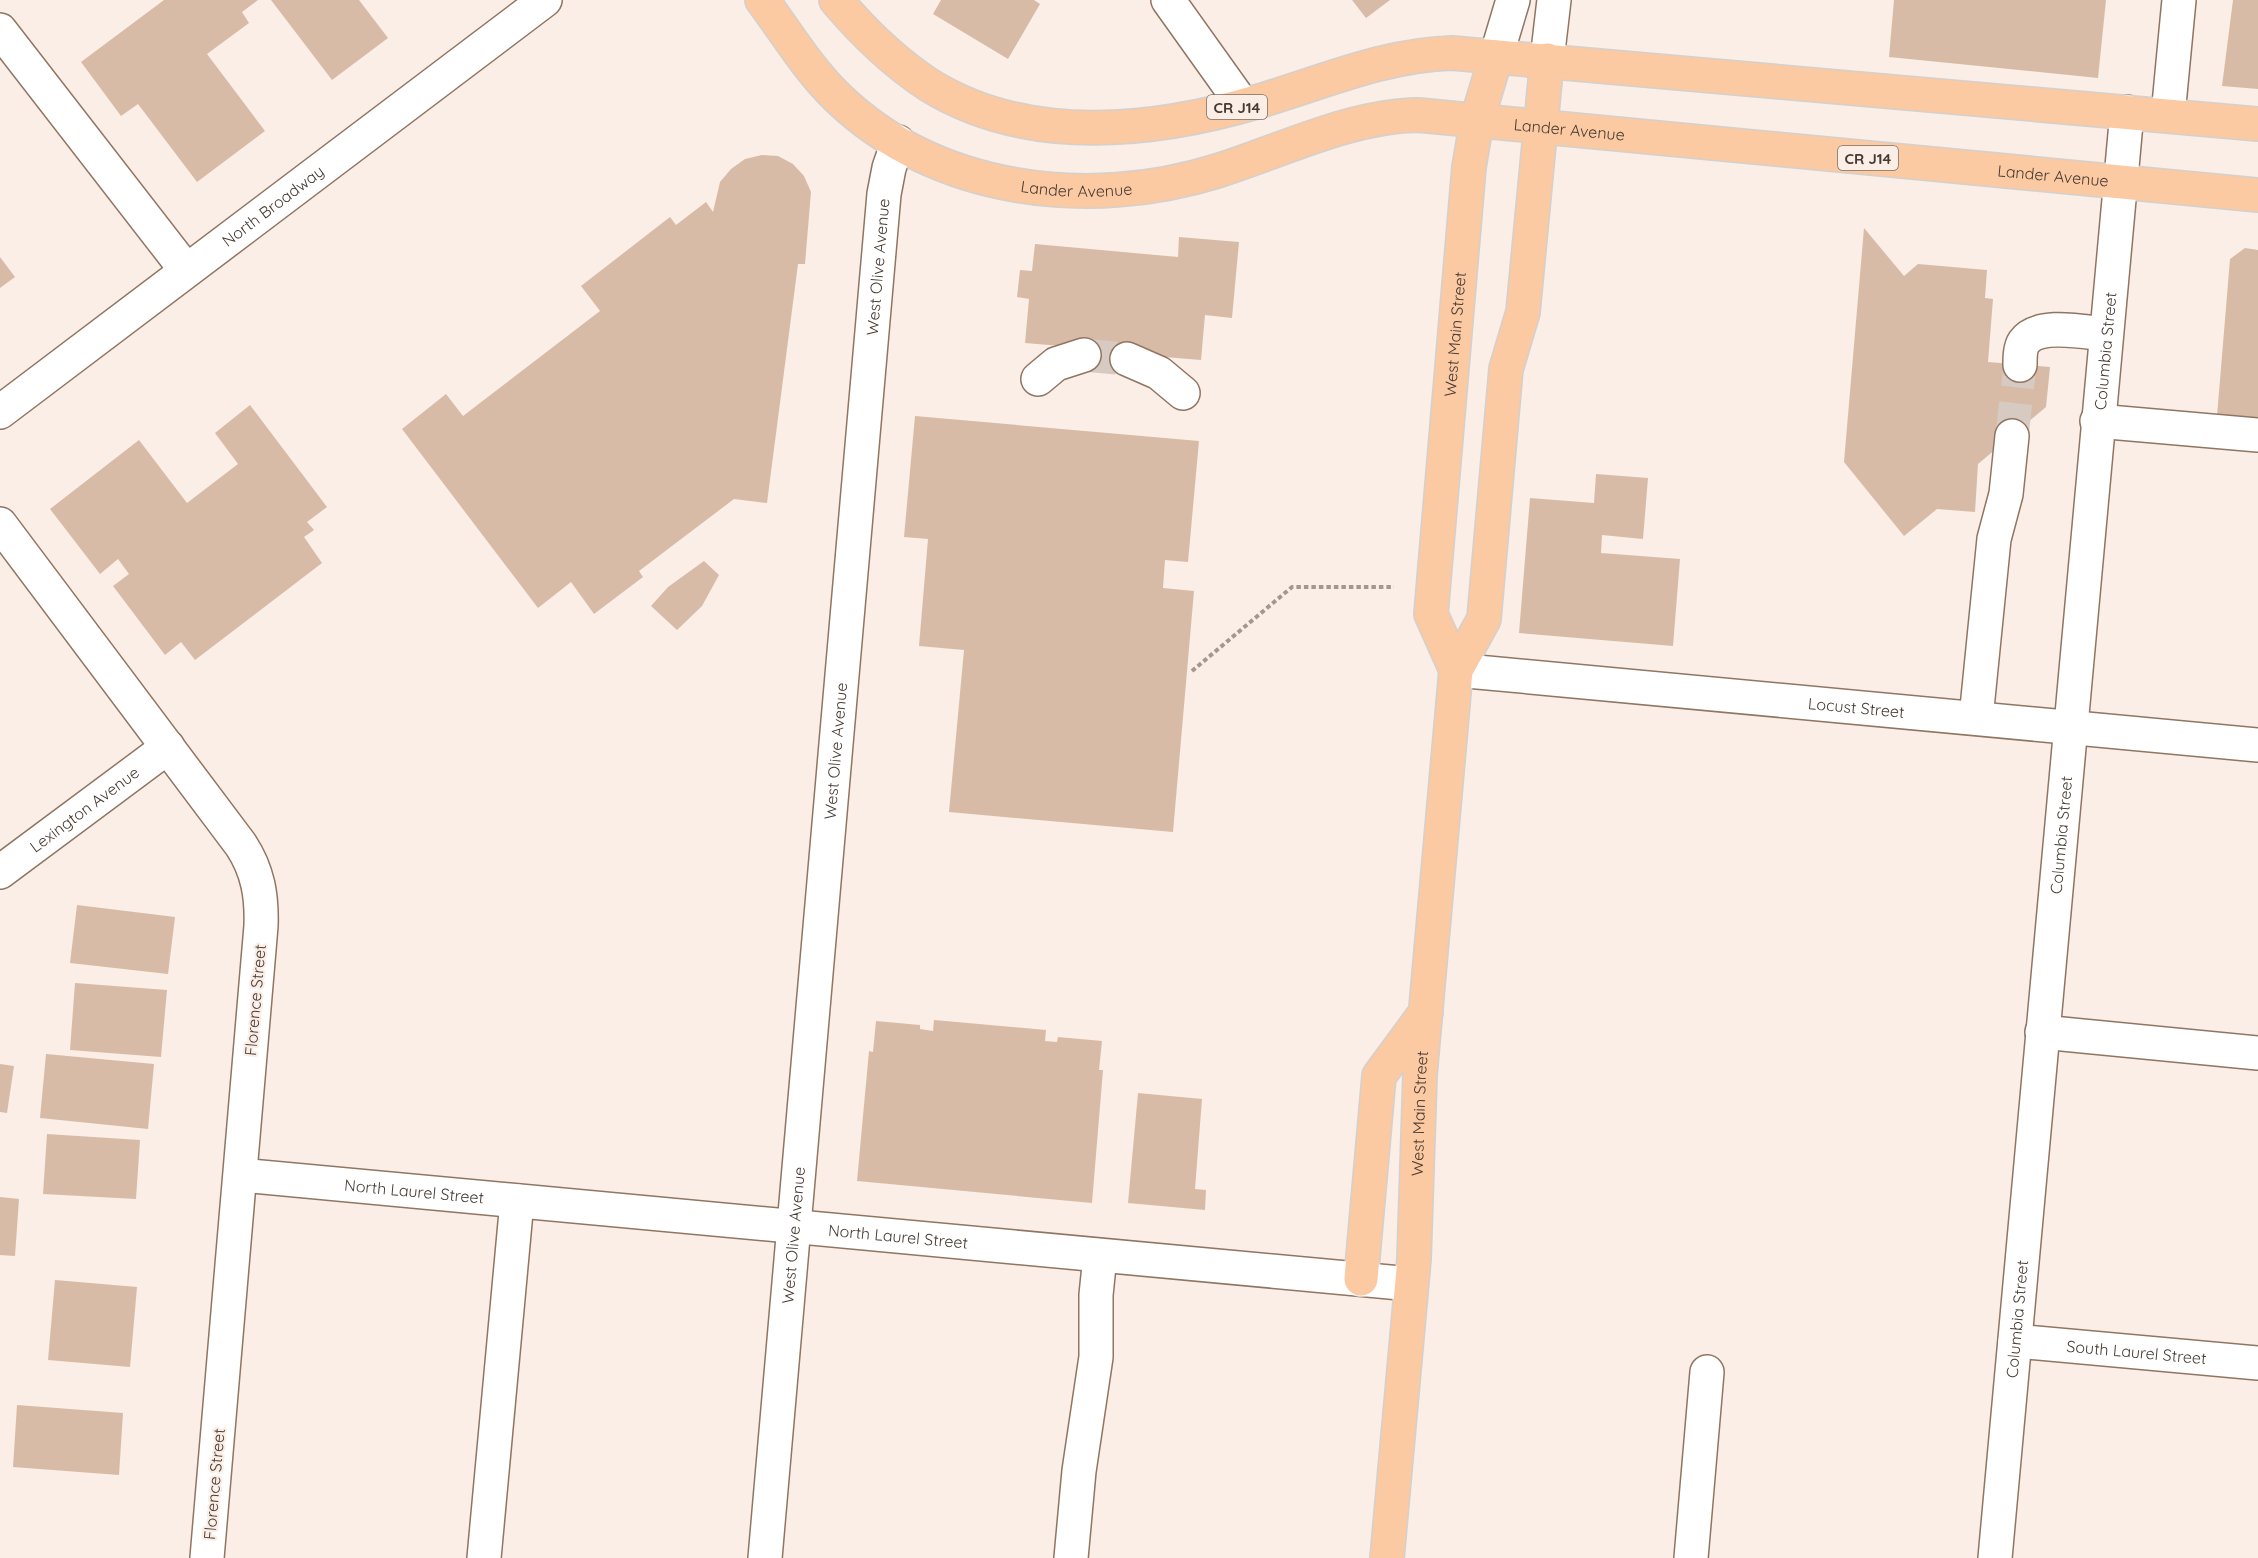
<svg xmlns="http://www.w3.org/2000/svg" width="2258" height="1558" font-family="Quicksand,sans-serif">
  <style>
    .building { fill: #d8bba6 }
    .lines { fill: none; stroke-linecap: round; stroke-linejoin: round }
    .minor-tunnel { stroke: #d6cac2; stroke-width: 33; stroke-dasharray: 33 16; stroke-linecap: butt }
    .minor-casing { stroke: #907562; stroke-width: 36 }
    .major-casing { stroke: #d3d0ce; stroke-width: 36 }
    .path { stroke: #a3978f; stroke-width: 4; stroke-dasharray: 4.5 3; stroke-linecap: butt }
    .minor { stroke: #fff; stroke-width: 33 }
    .major { stroke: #fbc9a2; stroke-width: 33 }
    .labels { text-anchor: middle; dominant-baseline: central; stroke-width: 4.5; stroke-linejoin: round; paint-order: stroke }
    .shield { fill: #faeee6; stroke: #7c7068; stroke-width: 1.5 }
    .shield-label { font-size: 15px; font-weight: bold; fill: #463a32 }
    .street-label { font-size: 16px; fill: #463a32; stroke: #faeee6 }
  </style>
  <rect width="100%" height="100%" fill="#faeee6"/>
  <path class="building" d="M164,0h94l-16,12 7,11 -42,31 58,77 -68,51 -59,-78 -17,12 -40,-54z
    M271,0h88l29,38 -56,42z
    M941,0h93l6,4 -32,55 -75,-45z
    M1352,0h38l-24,18z
    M1894,0h212l-8,78 -209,-21z
    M2233,0h25v89l-36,-3z
    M762,155l16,1 15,8 11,12 7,16 -6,72h-7l-31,239 -33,-4 -95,72 4,6 -49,37 -23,-32 -33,26 -136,-179 44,-35 17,22 137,-105 -19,-25 89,-69 6,8 30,-23 7,10 7,-30 11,-13 14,-10z
    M1864,228l40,48 14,-12 69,6 -2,28 8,1 -5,63 62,5 -4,40 -68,57 -3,48 -38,-3 -33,27 -60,-74z
    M1179,237l60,5 -7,76 -27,-3 -4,45 -73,-6 -1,14 -44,-4 2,-16 -60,-5 4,-44 -12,-2 3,-27 12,1 3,-27 143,13z
    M2245,248l13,2v169l-41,-3 13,-157z
    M0,257l15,20 -15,11z
    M250,405l77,102 -20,15 7,8 -10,7 18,26 -127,97 -14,-18 -16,13 -52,-69 16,-12 -11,-15 -18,15 -50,-65 89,-69 48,63 51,-39 -23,-31z
    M915,416l284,25 -11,121 -23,-2 -2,28 31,3 -21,241 -224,-20 15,-162 -45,-4 9,-107 -24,-2z
    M1596,474l52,4 -5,61 -41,-4 -1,18 79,6 -7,87 -154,-13 11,-135 64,5z
    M704,561l15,14 -17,31 -25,24 -26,-24 17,-19z
    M77,905l98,12 -7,57 -98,-11z
    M75,983l92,7 -6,67 -91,-7z
    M934,1020l112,10 -1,11 12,1 1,-5 44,4 -3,29h4l-11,133 -235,-22 12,-130 4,1 3,-31 44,4v4l13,2z
    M46,1054l108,10 -6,65 -108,-11z
    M0,1064l14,2 -7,47 -7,-1z
    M1138,1093l64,6 -7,90 11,1 -1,20 -77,-7z
    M47,1134l93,6 -4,59 -93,-5z
    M0,1197l19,2 -4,57 -15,-1z
    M55,1280l82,7 -7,80 -82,-7z
    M17,1405l106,8 -4,62 -106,-8z"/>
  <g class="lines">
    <path class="minor-tunnel" d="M1084,355l43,4
      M2012,436l8,-71"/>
    <defs>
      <g id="minor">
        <path d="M1168,0l75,105"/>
        <path d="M0,30l186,240"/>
        <path d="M1496,57l17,-57"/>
        <path d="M1547,60l7,-60"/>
        <path d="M2168,115l11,-115"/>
        <path d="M1127,359l32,14 24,20"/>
        <path d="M2020,365c0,-7 0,-17 4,-23 14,-20 60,-10 81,-8"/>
        <path d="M1038,379l18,-15 28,-9"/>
        <path id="s1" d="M0,412l545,-412"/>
        <path d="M2097,421l161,14"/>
        <path d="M0,524l241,321c17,26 21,51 20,81l-54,632"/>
        <path id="s2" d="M1456,670l802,75"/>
        <path d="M1976,718l18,-179 12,-45 6,-58"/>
        <path id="s3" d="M0,872l168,-125"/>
        <path d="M2042,1032l216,21"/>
        <path id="s4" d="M241,1175l1170,109"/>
        <path id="s5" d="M2015,1341l243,22"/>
        <path d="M484,1558l33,-357"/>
        <path id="s6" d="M765,1558l119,-1364 5,-26 9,-26"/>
        <path d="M1071,1558l8,-87 17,-114v-62l4,-39"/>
        <path d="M1691,1558l16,-186"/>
        <path id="s7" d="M1995,1558l132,-1446"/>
      </g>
      <g id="major">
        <path id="s8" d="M762,0c24,32 46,69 75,97 99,96 252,114 380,74 64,-20 133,-55 201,-56l840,80"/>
        <path d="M836,0c27,32 58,62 93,85 100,62 228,47 334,15 63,-19 122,-45 189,-47l806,71"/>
        <path id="s9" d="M1456,670l-25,-56 38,-447 8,-47 19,-63"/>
        <path d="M1361,1279l18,-203 47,-64"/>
        <path id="s10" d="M1387,1558l27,-299 6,-184 36,-405 28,-51 22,-250 17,-57 24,-252"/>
      </g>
    </defs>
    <use href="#minor" class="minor-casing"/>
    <use href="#major" class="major-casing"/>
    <path class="path" d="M1192,671l100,-84h102"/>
    <use href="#minor" class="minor"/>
    <use href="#major" class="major"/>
  </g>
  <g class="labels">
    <g class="shield">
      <rect x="1207" y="95" width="60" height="24" rx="4.5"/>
      <rect x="1838" y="146" width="60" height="24" rx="4.5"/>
    </g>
    <g class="shield-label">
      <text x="1237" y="107">CR J14</text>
      <text x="1868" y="158">CR J14</text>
    </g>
    <g class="street-label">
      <text stroke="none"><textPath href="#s8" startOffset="890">Lander Avenue</textPath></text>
      <text stroke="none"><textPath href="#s8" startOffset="1376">Lander Avenue</textPath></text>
      <text stroke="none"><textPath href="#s8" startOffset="386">Lander Avenue</textPath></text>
      <text stroke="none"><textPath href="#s1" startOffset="342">North Broadway</textPath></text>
      <text stroke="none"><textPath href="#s6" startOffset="1296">West Olive Avenue</textPath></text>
      <text stroke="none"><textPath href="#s9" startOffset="342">West Main Street</textPath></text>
      <text stroke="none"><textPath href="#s7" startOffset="1212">Columbia Street</textPath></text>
      <text stroke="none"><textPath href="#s2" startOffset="402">Locust Street</textPath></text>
      <text stroke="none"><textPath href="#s6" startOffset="810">West Olive Avenue</textPath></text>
      <text stroke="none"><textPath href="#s3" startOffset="105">Lexington Avenue</textPath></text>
      <text stroke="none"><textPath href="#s7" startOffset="726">Columbia Street</textPath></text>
      <text transform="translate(255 1000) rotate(-85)">Florence Street</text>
      <text stroke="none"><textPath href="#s10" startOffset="446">West Main Street</textPath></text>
      <text stroke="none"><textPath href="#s4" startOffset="174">North Laurel Street</textPath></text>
      <text stroke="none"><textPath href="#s6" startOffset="324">West Olive Avenue</textPath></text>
      <text stroke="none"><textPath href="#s4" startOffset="660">North Laurel Street</textPath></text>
      <text stroke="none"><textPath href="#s7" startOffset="240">Columbia Street</textPath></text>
      <text stroke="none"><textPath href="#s5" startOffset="122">South Laurel Street</textPath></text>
      <text transform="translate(214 1484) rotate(-85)">Florence Street</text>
    </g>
  </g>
</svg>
